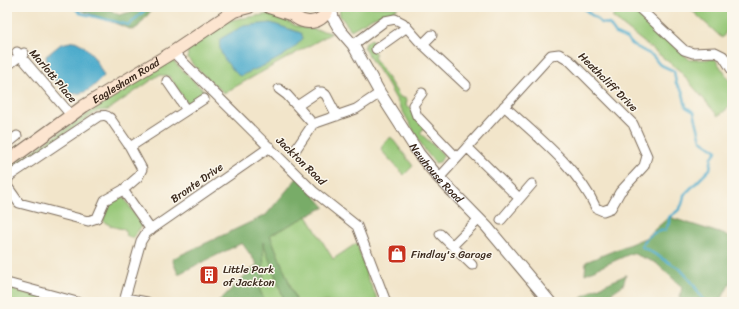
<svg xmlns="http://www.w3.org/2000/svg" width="739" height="309" font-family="Sriracha,sans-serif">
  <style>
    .green { fill: #96c777; stroke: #68784a }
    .forest { fill: #78ac68; stroke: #5a6b43 }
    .water { fill: #4eaccc; stroke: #446b75 }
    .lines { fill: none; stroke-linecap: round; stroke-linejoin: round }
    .stream { stroke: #4eaccc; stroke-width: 2.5 }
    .minor-casing { stroke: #7b6b5a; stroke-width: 11 }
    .tertiary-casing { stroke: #7b6b5a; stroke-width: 13 }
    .secondary-casing { stroke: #7b6b5a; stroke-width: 14 }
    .minor { stroke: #fff; stroke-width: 9 }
    .tertiary { stroke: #fff; stroke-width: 11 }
    .secondary { stroke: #fce5d0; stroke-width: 12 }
    .labels { text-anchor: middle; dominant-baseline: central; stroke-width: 3; stroke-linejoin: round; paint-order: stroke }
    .street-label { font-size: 11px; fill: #3b2a1e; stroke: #fbf7ec }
    .poi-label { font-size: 11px; fill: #3b2a1e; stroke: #fbf7ec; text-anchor: start }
  </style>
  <rect width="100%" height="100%" fill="#fbf7ec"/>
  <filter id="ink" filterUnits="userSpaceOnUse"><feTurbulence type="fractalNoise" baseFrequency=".025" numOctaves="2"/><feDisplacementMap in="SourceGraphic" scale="8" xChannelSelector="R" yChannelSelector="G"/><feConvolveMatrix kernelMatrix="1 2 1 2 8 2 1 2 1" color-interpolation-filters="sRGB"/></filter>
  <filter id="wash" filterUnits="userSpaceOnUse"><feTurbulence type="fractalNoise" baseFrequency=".012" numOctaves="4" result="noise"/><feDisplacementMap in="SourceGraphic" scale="16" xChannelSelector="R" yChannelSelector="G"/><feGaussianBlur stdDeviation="0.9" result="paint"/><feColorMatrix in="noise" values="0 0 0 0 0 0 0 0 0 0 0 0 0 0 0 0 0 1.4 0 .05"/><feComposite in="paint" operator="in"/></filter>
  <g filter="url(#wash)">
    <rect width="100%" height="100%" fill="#f2e5ca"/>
    <path class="green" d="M339,7h58l1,1 -8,5 -16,4 -23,13 -11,-14z
      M625,7h5l60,53 25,-1 17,25v21l-14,11 -38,-45 -68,-54z
      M688,7h44v16l-10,15z
      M270,14c13,3 19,10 30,13 11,3 22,3 32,6l-108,60 -30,-27 -6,-8 -1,-9 43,-29z
      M371,39l4,7 -3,2 4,7 -2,2 26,40 7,2 -1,7 4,1 14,21 -4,5 24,22 -4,7 -5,1 -11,-14 -36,-64 -22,-33 -2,-4 2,-5z
      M171,59l35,34 -19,10 -18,-27 -10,-1 -51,35 -10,1 -89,60 -2,4v-6l158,-108z
      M391,137l22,29 -9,9 -23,-25 2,-6z
      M122,197l3,2 17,27 -5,6 -4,6 -6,-2 -3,-7c-8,-1 -14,-3 -21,-8l5,-16z
      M307,216l26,43 24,-16 11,36 11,23h-82l-27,-67z
      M262,240l23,62h-20l-6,-14 5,-12z
      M7,288l54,14h-54z"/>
    <path class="forest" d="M73,7h32l14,8 15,-4 3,-4h17l-16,20 -5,3z
      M296,7h26c-8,9 -18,9 -26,0z
      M298,177l27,30 -55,28 27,67h-12l-22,-60 1,34 -5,12 6,14h-47l39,-38 -15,-21 -64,31 -6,-15 94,-44z
      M669,217l63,20v42l-12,23h-41l3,-15 -26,-24 -24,-10 -47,21 1,-12 59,-24z
      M626,275l-3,10 -25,17h-22l17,-12z"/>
    <path class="water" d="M271,23l30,10 2,5c-15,20 -41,28 -63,38l-2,-1c-10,-11 -21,-21 -18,-36l23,-13z
      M75,41c15,6 22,21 29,35 -13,13 -16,18 -35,18l-12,-11 -9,-13 -2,-14 15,-12z"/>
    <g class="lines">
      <path class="stream" d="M74,7l6,6 49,12 19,-18
        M583,7l7,7 5,3 6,6 8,1 7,10 11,5 6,6 20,11 6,8 15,7 2,12 7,10 3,14 8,5 7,28 16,11 -5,6 -2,12 -26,26c-1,12 -5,16 -15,22v6l-4,7c-12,2 -17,5 -24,16l39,23 11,12 14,21"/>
    </g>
  </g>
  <g filter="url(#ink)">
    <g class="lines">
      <defs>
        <path id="minor" d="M638,7l46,43 9,3 22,-1 8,4 9,14
          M423,44l9,-9
          M353,45l32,-24 10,-2 8,4 16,18 47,44
          M376,49l31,-22
          M17,52l54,63
          M173,52l140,139 44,35 29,76
          M7,66l17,-13
          M167,81l20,29
          M279,89l8,6 26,29
          M422,93l-9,12 4,11 40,42
          M297,106l21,-14h4l4,3 11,21
          M7,144l10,-8
          M130,147l74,-48
          M467,147l52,51
          M296,149l17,-25 43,-15 24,-16
          M439,178l112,-123 8,-1 10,6 64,64 14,32 -3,10 -24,26 -9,16 -8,3 -7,-3c-18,-40 -60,-73 -92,-102
          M7,184l1,-6 3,-3 88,-59c5,-1 7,-1 11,2l20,29 12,22 -4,8 -15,13 -18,10 -8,18 -9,3 -69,-18 -12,-17
          M123,190l28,40
          M501,220l31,-36
          M440,234l32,31
          M453,245l26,-26
          M7,283l70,19
          M125,298l22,4
          M122,302l3,-4 16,-57 5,-8 124,-86"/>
        <g id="tertiary">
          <path id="s1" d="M331,7l2,11 7,12 13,15 27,48 39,61 20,24 48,49 63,75"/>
        </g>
        <g id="secondary">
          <path d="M269,7l21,7"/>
          <path d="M287,7c9,18 34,22 42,0"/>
          <path id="s2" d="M7,162l77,-56 89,-54 61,-41 15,-4"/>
        </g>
      </defs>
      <use href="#minor" class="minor-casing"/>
      <use href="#tertiary" class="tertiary-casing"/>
      <use href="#secondary" class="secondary-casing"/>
      <use href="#minor" class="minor"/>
      <use href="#tertiary" class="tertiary"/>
      <use href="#secondary" class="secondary"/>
    </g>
  </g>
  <defs>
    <symbol id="shop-square" viewBox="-11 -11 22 22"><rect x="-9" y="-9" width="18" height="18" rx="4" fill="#c8321e" stroke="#fbf7ec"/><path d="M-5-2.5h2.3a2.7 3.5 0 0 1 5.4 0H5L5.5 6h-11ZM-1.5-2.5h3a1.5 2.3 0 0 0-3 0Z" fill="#fff"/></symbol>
    <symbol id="building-square" viewBox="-11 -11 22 22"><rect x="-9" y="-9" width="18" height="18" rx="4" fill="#c8321e" stroke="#fbf7ec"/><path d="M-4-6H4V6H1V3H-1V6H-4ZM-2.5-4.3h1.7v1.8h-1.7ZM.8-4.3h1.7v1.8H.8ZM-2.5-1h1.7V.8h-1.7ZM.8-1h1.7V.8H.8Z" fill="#fff"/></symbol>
  </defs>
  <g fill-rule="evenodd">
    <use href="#shop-square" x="386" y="243" width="22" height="22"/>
    <use href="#building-square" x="198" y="264" width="22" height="22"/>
  </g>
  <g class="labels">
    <g class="street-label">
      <text transform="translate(53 76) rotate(50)">Marlott Place</text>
      <text stroke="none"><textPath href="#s2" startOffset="144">Eaglesham Road</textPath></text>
      <text transform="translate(608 82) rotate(45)">Heathcliff Drive</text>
      <text transform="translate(301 161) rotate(44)">Jackton Road</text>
      <text stroke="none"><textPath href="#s1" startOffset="198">Newhouse Road</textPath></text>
      <text transform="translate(197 183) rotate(-35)">Bronte Drive</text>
    </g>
    <g class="poi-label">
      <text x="411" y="254">Findlay's Garage</text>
      <text x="223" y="269">Little Park<tspan x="223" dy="13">of Jackton</tspan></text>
    </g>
  </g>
  <rect width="739" height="309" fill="none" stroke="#fbf7ec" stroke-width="24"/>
</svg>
